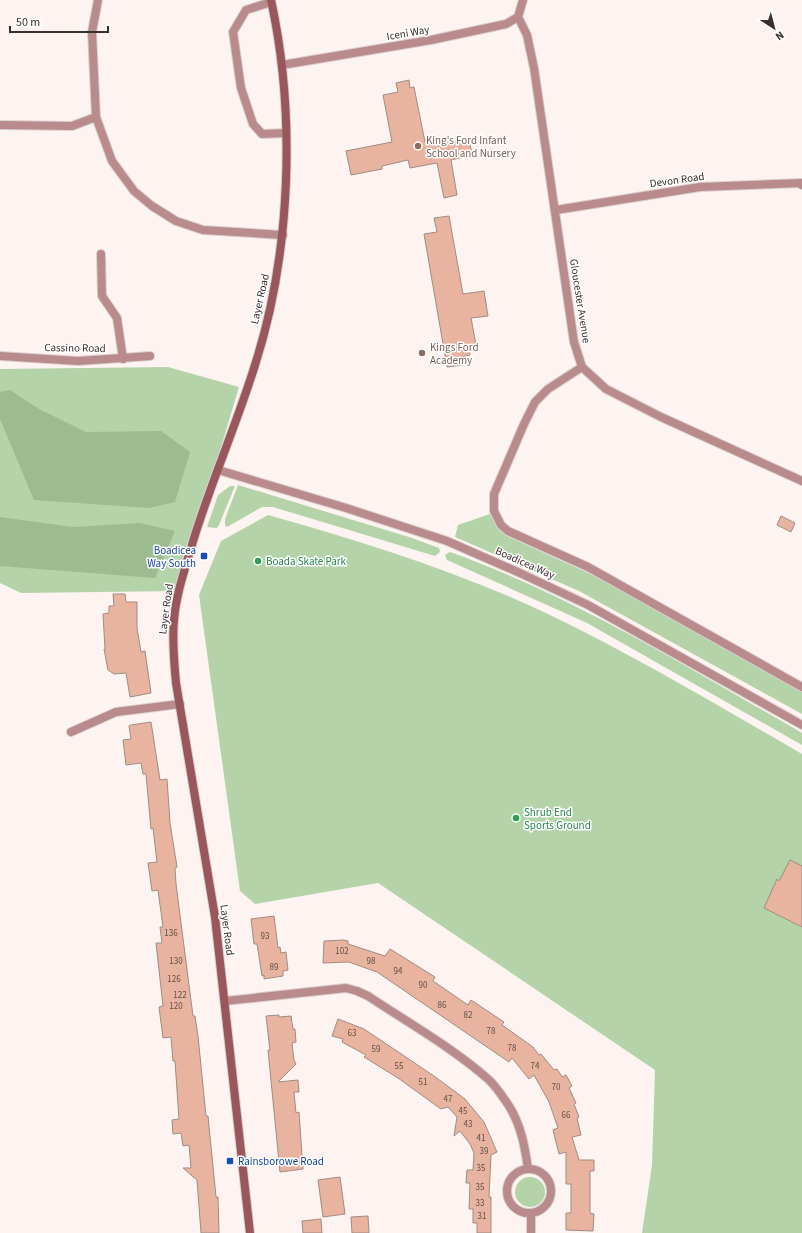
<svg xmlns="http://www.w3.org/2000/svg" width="802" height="1233" font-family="'Source Sans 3',sans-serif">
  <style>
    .green { fill: #b5d3a9 }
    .forest { fill: #9cbb90 }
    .building { fill: #e8b49f; stroke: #a18b83 }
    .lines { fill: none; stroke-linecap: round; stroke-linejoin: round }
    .minor-casing { stroke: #dad0cd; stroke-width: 10 }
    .tertiary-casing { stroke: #dad0cd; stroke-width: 10 }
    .secondary-casing { stroke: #dad0cd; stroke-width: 10 }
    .minor { stroke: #ba8b8d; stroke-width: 8 }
    .tertiary { stroke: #ba8b8d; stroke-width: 8 }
    .secondary { stroke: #99575c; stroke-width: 8 }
    .education-dot { fill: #8d6e63; stroke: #fff; stroke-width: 1.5 }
    .transit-dot { fill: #1a4fb4; stroke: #fff; stroke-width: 1.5 }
    .leisure-dot { fill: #2e9e5b; stroke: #fff; stroke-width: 1.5 }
    .labels { text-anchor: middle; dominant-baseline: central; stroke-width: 3; stroke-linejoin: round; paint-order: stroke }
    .number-label { font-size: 9px; fill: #645049 }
    .street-label { font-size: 11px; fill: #382f2c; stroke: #fff }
    .education-label { font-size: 11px; fill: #785e54; stroke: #fff; text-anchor: start }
    .transit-label { font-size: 11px; fill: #164399; stroke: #fff; text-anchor: end }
    .leisure-label { font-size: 11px; fill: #27864d; stroke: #fff; text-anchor: start }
  </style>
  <rect width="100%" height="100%" fill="#fdf3f0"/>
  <path class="green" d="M168,367l71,20 -61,204 -157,2 -21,-10v-214z
    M238,485l171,52 30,11 1,4 -5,4 -162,-49h-11l-35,20 -2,-2v-6z
    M230,486h5l-16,39 -2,3 -10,-1 11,-32z
    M490,514l8,15 9,7 88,40 207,115v23l-223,-123 -124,-54 3,-12z
    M268,515c96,27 192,57 282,100 87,42 169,91 252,139v479h-160l10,-68 3,-95 -277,-187 -123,21 -15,-13 -41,-296 22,-54z
    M450,552c125,45 237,115 352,181v12l-215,-122 -140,-63 -2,-5z
    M515 1192a15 15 0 1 1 30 0a15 15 0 1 1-30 0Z"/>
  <path class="forest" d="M10,390l29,19 47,23 75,-1 29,21 -15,50 -26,6 -115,-8 -34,-81v-27z
    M0,517l73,10 67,-4 35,8 -20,47 -155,-12z"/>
  <path class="building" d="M409,80l1,8 4,-1 11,55 11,-2 1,5 32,-6 3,16 -21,5 6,35 -13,3 -7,-35 -27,5 -2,-8 -26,6v3l-31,6 -5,-24 46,-9 -9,-47 15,-3 -2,-9z
    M449,216l14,78 21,-3 4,25 -17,2 5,27 -7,1 1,9 -9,2 2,8 -16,2 -23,-133 13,-2 -3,-14z
    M781,516l14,7 -4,9 -14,-7z
    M113,594h12l1,8h11v26l4,24 4,-1 6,42 -21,4 -4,-24 -12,1 -6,-4 -4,-21h1l-2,-35 6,-1v-7h5z
    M151,722l9,58 7,-1 3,44 7,44 -2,1 1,16 17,132h2l3,20 8,80h2l8,81h2l1,36h-18l-4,-53 -14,-12h8l-2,-23 -6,1 -2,-13 -8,1 -1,-14 7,-1 -4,-58h-2l-2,-24 -8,1 -4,-31 4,-1 -7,-63h6l-2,-16h3l-5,-37 -6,1 -4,-28 9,-1 -4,-34 -2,1 -5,-55h-3l-2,-11 -15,2 -3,-25 8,-1 -2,-13 2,-1z
    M790,860l12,6v61l-38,-19 13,-29 2,2z
    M274,916l4,32 2,-1 1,6 5,-1 2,18 -5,1v5l-19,3v-4l-2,1 -5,-32h-3l-3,-25z
    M343,940l5,1v3l37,12 5,-7 45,28 -2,4 35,24 3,-5 33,22 -2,3 31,22 6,8 2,-1 13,16 3,-1 5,8 4,-2 6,11 -3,2 7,15 -2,1 5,13 -2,1 4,17 -9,2 7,23h15v11h-4v42l4,1 -1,17 -27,-1v-17h5v-29h-5v-32l-7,2 -6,-24 5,-2 -9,-26 -15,-27 -5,4 -17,-21 -3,4 -132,-90 -28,-10 -26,1 1,-22z
    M279,1015v2l12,-1 2,13h2l1,13 -4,1 2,17 2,4 -18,18 20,-2 1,12h-5l2,21 3,-1 4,57 -23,3 -12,-122h2l-4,-34z
    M338,1019l26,10 70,47 31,23 19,23 13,30 -6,3 -2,42h2v36h-14v-10h-4v-14h-4l1,-26h-4l1,-13h6l1,-17 -4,-9 -10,-13 -6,5 3,-19 -9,-10 -7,2 -43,-31 -34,-21 2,-2 -24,-13 1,-3 -11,-3z
    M340,1177l5,37 -22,3 -5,-37z
    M368,1216l1,17h-17l-1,-16z
    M321,1219l1,14h-19l-1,-12z"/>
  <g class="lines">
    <defs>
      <path id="minor" d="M98,0l-6,32 4,85 16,44 22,30 18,15 24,15 27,9 80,5
        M271,2l-25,8 -13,22 8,56 12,36 9,10 24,-1
        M518,17l9,18 7,33 40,274 8,25 24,22 55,28 141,64
        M282,65l149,-25 75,-16 12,-7 5,-17
        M0,125l72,1 24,-9
        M556,210l144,-23 102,-4v2
        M101,254l1,42 15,22 6,41
        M0,356l78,5 72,-5
        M582,367l-34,22 -13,13 -11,22 -30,70v17l7,14 7,6 80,36 214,120
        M71,732l45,-20 64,-8
        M225,1001l121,-13 11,3 11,5c39,26 85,52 120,83 8,7 15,18 21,27 12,19 16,41 19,63
        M507 1191a22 22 0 1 1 44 0a22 22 0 1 1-44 0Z
        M531,1233v-20"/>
      <path id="tertiary" d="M218,470l125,37 104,34 73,32 68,32 214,120"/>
      <path id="secondary" d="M250,1233l-35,-316 -39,-234c-2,-21 -4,-42 -2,-63 2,-25 10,-48 17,-72 18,-62 45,-121 64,-183 36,-112 41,-250 16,-365"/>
    </defs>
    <use href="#minor" class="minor-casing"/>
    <use href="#tertiary" class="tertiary-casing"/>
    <use href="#secondary" class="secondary-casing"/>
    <use href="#minor" class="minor"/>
    <use href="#tertiary" class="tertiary"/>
    <use href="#secondary" class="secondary"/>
  </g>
  <g class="education-dot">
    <circle cx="418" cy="146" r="4"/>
    <circle cx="422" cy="353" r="4"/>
  </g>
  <g class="transit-dot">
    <rect x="200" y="552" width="8" height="8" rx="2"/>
    <rect x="226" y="1157" width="8" height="8" rx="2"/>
  </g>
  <g class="leisure-dot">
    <circle cx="258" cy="561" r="4"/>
    <circle cx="516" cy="818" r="4"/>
  </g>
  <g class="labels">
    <g class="number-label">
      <text x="171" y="933">136</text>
      <text x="265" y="936">93</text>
      <text x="342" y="951">102</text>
      <text x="176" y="961">130</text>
      <text x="371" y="961">98</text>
      <text x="274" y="967">89</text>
      <text x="398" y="971">94</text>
      <text x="174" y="979">126</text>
      <text x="423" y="985">90</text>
      <text x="180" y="995">122</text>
      <text x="442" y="1005">86</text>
      <text x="176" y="1006">120</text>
      <text x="468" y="1015">82</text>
      <text x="491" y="1031">78</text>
      <text x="352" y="1033">63</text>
      <text x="512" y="1048">78</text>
      <text x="376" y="1049">59</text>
      <text x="399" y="1066">55</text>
      <text x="535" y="1066">74</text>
      <text x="423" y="1082">51</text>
      <text x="556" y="1087">70</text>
      <text x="448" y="1099">47</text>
      <text x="463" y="1111">45</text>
      <text x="566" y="1115">66</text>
      <text x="468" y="1124">43</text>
      <text x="481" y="1138">41</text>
      <text x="484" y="1151">39</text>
      <text x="481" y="1168">35</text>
      <text x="480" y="1187">35</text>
      <text x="480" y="1203">33</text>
      <text x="482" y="1216">31</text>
    </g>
    <g class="street-label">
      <text transform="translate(408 33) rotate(-10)">Iceni Way</text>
      <text transform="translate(677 180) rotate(-8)">Devon Road</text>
      <text transform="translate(260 299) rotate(-77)">Layer Road</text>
      <text transform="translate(580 301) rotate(81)">Gloucester Avenue</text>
      <text transform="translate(75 348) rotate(1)">Cassino Road</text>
      <text transform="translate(525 563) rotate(24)">Boadicea Way</text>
      <text transform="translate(166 609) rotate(-82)">Layer Road</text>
      <text transform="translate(227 930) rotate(83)">Layer Road</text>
    </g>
    <g class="education-label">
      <text x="426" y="140">King's Ford Infant<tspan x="426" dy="13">School and Nursery</tspan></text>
      <text x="430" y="347">Kings Ford<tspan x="430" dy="13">Academy</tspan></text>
    </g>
    <g class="transit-label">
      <text x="196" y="550">Boadicea<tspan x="196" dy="13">Way South</tspan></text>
      <text x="238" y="1161" text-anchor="start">Rainsborowe Road</text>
    </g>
    <g class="leisure-label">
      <text x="266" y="561">Boada Skate Park</text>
      <text x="524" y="812">Shrub End<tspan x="524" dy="13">Sports Ground</tspan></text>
    </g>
  </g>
  <g transform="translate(774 28) rotate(144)" stroke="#ffffff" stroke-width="3" paint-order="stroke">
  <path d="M0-3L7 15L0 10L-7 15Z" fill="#382f2c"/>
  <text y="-6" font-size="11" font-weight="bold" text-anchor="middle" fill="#382f2c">N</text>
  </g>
  <path d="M10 26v6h98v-6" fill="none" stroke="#382f2c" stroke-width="2"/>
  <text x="16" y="26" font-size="12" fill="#382f2c" stroke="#ffffff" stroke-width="3" paint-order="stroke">50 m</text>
</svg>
